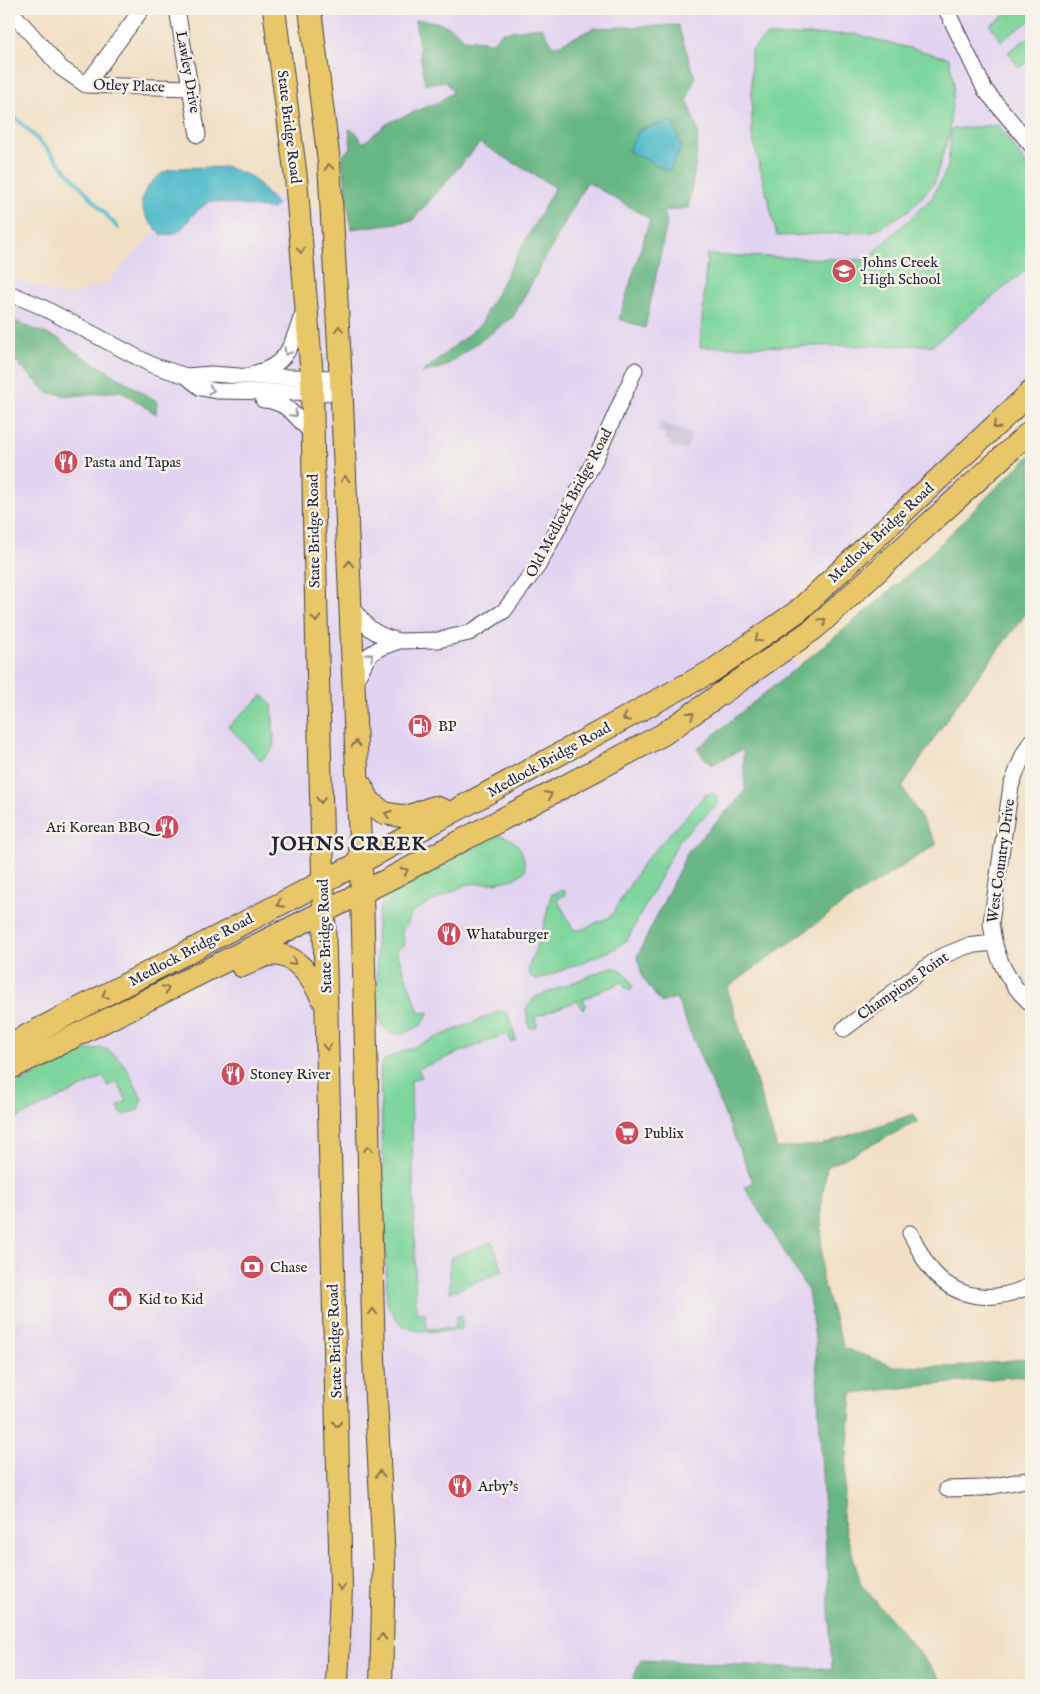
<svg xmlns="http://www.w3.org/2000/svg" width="1040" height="1694" font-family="'IM FELL English',serif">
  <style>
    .built { fill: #e3d3f2 }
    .industrial { fill: #c6c0da }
    .green { fill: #7dd69b; stroke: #507c6b }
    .forest { fill: #66b783; stroke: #446c5f }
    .water { fill: #4fbacb; stroke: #386e83 }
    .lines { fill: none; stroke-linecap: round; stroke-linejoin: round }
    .stream { stroke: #4fbacb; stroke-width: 4 }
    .minor-casing { stroke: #413e4f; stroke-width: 17 }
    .highway-casing { stroke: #413e4f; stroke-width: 24 }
    .minor { stroke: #fff; stroke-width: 15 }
    .highway { stroke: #e9c769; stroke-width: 22 }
    .oneway { stroke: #867452 }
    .oneway2 { stroke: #9c9ca7 }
    .labels { text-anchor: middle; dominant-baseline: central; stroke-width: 5; stroke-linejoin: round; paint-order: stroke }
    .street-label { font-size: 15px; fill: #22223b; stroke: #f7f3e8 }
    .poi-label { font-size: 15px; fill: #22223b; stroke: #f7f3e8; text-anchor: start }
    .district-label { font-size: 20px; font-weight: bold; letter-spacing: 1px; fill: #22223b; stroke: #f7f3e8 }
  </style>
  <rect width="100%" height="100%" fill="#f7f3e8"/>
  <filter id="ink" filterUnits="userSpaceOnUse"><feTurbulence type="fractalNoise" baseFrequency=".02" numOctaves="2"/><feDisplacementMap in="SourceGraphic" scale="10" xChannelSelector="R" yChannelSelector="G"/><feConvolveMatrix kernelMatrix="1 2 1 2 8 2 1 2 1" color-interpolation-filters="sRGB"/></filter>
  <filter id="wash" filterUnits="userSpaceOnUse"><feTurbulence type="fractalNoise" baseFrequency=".0096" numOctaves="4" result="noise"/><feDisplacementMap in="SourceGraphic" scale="20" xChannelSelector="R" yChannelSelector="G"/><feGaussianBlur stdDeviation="1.12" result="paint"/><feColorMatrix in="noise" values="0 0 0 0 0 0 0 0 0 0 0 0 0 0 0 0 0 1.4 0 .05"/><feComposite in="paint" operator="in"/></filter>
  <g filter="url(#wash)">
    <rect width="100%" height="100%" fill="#f2dfc3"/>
    <path class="built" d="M324,9h707v387l-91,78 20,14 -170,106 6,77 -99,78 46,-1 2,44 -57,59 -13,146 78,185 -8,5 63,104 7,47 17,332 -191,-10 -11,25h-621v-1409l55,21 43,-14 102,-111 107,38 35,19 61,-8 68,-78 75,44 -69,125 -4,11 -58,49 89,-55 74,-135 63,37 -31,100 45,-108 24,-3 7,-40 3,-37 -11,-32 8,-21 -101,-50 -40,19 -51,-15 -11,10 -28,-3 -9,-10 -39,-9 9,64 21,-3 7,11 -13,9 -52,22 -26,20 -6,-11 -5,16 -9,8z"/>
    <path class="industrial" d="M661,422l31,13 -6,15 -18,-4 2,-4 -6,-3 2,-4 -8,-5z"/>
    <path class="green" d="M1014,9h16l1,11 -30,21 -11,-16z
      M854,34l95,24 5,27 -5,49 -15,49 -23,26 -39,23 -95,4 -25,-101 -1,-85 15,-14z
      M1031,36v23l-12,9 -11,-16z
      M998,125l29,41 4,9v91l-98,79 -233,2 7,-92 159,5 66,-62 16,-31 3,-38z
      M263,695l9,10 2,34 -1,9 -12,13 -33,-35z
      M714,793l3,4v8l-37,34 -53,101 -12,9 -77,31 -8,-4 -2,-7 15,-41 8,-33 8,-4h6v4l-8,4 16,30 8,1 30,-14 32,-53 62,-68z
      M500,835c19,5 25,18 25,36l-10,8 -21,4 -27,1 -54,27 -11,21 3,13 -9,4 23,64 10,-1 -7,13c-17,8 -32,17 -42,-4 -1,-28 -10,-99 3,-121 8,-14 89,-53 108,-64z
      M609,968c15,-1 19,7 24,20l-3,3 -4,-2 -4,-7 -39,17 3,7 -2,3 -7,-8 -42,16 2,9 -4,2 -4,-1 -3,-18 8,-11z
      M500,1011l8,3 8,26 -5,2 -3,-9 -90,36 4,8 -11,3 5,233h9l2,16 29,-2v-10l3,-1h3v12c-8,4 -15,3 -24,3 -28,1 -39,-2 -51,-28l-7,-235 4,-8 11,-5z
      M102,1048c23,8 29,30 40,51l-4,11 -13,5 -4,-2 -3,-7 9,-5 -10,-20 -9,5 -5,-9 -94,45v-34l79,-38z
      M492,1242l11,29 -53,21v-34z"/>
    <path class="forest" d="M415,20c21,0 35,4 49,19l28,3 11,-10 39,-5 12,20 40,-19 84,-3 17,53 -8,21 11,32 -3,37 -7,40 -24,3 3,12 -22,105 -26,-9 31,-100 -63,-37 -74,135 -67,49 -24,7 60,-50 4,-11 69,-125 -75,-44 -68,78 -61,8 -9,-73 9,-8 -2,-19 7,3 7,11 25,-20 52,-22 13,-9 -7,-11 -21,3z
      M9,319l50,20 15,12 83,50 -1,13 -35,-23 -49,5 -24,-3 -39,-38z
      M1031,455v152l-72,94 -57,86 35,57 -94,60 -116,84 50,160 42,-3 95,-31 3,8 -90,45 -6,38 1,75 22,68 49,18 60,1 78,-9v17l-179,18 -10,125 19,66 85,101h-316l11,-25 191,9 -17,-331 -7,-47 -63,-104 8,-5 -77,-184 -15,5 -18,-25 -6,-21 51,-106 57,-59 -2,-43 -32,16 -14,-16c67,-57 137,-109 203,-167 45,-40 86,-87 131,-127z"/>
    <path class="water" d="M673,121l8,26 -12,24 -41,-20 11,-21z
      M227,167l25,10 25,28 -4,4 -63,-8c-4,3 -9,6 -13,10 -13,12 -15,25 -35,24 -18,-17 -30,-33 -9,-54 6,-6 11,-10 20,-12 16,-3 36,-1 54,-2z"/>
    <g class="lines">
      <path class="stream" d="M9,111l39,39 70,78"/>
    </g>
  </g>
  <g filter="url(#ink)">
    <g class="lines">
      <defs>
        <path id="minor" d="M9,9l52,59 25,17 105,3
          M177,9l21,126
          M946,9l39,81 46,55
          M86,85l56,-76
          M9,293l31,13 112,59 34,11 25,-2 28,2 102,2
          M255,373c35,-8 37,-32 49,-62
          M186,376l15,12 16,3 125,2
          M263,400c24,1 34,18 49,34
          M351,605c16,23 21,29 48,36
          M355,682l14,-27 11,-7 19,-7 39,-1 31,-7 35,-22 34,-45 58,-108 39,-88
          M1031,741l-7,12 -13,33 -20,137c4,33 15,58 40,81
          M844,1029l96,-72 27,-11 26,-3
          M910,1233c6,10 11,22 17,31 26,37 67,40 104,21
          M947,1489l36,-1 48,-9"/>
        <path id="highway" d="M274,9l22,169 16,200 2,140 27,1069 -4,98
          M310,9l19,153 13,239 20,492 12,464 10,206 -3,122
          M358,780l12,22 14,11 23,4 27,-10 9,3
          M242,966c7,-3 14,-7 22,-10 31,-9 49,24 61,47
          M9,1045l352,-183 351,-191 86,-60 233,-219
          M9,1069l382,-191 271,-143 153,-107 216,-197"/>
      </defs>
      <use href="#minor" class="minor-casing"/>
      <use href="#highway" class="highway-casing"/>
      <use href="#minor" class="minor"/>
      <use href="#highway" class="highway"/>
    </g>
    <defs><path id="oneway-chevron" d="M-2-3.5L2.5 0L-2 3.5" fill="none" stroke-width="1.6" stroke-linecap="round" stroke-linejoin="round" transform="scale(1.25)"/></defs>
    <g class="oneway">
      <use href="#oneway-chevron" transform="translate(329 167) rotate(-95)"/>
      <use href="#oneway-chevron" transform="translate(301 250) rotate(86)"/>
      <use href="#oneway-chevron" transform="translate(339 329) rotate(-92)"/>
      <use href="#oneway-chevron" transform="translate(996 426) rotate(137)"/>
      <use href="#oneway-chevron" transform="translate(345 479) rotate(-92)"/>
      <use href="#oneway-chevron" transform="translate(349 564) rotate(-92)"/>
      <use href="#oneway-chevron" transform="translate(316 619) rotate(89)"/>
      <use href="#oneway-chevron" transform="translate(823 621) rotate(-42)"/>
      <use href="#oneway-chevron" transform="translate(758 639) rotate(145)"/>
      <use href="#oneway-chevron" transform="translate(691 715) rotate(-34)"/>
      <use href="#oneway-chevron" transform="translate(626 718) rotate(152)"/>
      <use href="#oneway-chevron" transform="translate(356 744) rotate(-92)"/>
      <use href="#oneway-chevron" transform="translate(549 795) rotate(-28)"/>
      <use href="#oneway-chevron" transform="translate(321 800) rotate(89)"/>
      <use href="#oneway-chevron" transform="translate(388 814) rotate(-160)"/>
      <use href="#oneway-chevron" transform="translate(405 871) rotate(-28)"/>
      <use href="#oneway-chevron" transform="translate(280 904) rotate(152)"/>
      <use href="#oneway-chevron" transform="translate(293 962) rotate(34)"/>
      <use href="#oneway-chevron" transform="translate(166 989) rotate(-27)"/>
      <use href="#oneway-chevron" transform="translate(105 995) rotate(152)"/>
      <use href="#oneway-chevron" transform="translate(327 1047) rotate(89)"/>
      <use href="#oneway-chevron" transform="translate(368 1149) rotate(-91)"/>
      <use href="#oneway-chevron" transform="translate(373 1312) rotate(-91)"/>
      <use href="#oneway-chevron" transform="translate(337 1424) rotate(89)"/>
      <use href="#oneway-chevron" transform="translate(380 1474) rotate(-93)"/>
      <use href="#oneway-chevron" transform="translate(341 1587) rotate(90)"/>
      <use href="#oneway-chevron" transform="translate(382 1637) rotate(-88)"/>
    </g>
    <g class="oneway2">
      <use href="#oneway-chevron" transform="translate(287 352) rotate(123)"/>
      <use href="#oneway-chevron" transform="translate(211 390) rotate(11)"/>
      <use href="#oneway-chevron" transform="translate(294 414) rotate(49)"/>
      <use href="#oneway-chevron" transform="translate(370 656) rotate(-47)"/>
    </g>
  </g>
  <defs>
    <symbol id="school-disc" viewBox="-11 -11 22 22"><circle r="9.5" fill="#d1495b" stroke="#f7f3e8"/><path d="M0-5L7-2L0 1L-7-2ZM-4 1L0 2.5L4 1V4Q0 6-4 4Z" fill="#fff"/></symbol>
    <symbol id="restaurant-disc" viewBox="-11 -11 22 22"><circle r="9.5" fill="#d1495b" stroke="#f7f3e8"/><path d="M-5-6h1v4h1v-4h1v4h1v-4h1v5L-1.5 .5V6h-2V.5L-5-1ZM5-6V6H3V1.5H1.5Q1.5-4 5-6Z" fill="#fff"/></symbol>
    <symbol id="fuel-disc" viewBox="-11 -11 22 22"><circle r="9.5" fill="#d1495b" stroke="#f7f3e8"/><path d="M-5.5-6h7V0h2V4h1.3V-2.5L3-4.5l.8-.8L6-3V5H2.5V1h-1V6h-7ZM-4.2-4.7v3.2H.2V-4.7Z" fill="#fff"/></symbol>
    <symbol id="supermarket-disc" viewBox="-11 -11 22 22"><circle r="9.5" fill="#d1495b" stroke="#f7f3e8"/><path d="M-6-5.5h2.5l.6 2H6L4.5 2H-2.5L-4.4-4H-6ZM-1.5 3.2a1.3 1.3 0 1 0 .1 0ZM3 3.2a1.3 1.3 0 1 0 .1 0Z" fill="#fff"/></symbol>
    <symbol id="bank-disc" viewBox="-11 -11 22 22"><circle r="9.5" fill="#d1495b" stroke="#f7f3e8"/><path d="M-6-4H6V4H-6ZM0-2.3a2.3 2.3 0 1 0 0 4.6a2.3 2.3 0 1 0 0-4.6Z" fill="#fff"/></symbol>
    <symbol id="shop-disc" viewBox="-11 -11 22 22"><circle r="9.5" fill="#d1495b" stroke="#f7f3e8"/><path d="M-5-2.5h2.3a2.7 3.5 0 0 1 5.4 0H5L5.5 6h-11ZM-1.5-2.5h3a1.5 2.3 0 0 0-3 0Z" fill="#fff"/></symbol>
  </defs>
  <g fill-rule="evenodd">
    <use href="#school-disc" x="830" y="257" width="28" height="28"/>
    <use href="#restaurant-disc" x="52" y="448" width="28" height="28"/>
    <use href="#fuel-disc" x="406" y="712" width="28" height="28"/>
    <use href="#restaurant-disc" x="153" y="813" width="28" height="28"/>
    <use href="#restaurant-disc" x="435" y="920" width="28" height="28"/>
    <use href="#restaurant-disc" x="219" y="1060" width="28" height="28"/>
    <use href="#supermarket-disc" x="613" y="1119" width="28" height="28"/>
    <use href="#bank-disc" x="238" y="1253" width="28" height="28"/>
    <use href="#shop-disc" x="106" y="1285" width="28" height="28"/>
    <use href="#restaurant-disc" x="446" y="1472" width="28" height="28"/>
  </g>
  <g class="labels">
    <g class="street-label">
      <text transform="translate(188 72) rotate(80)">Lawley Drive</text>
      <text transform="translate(129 86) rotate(2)">Otley Place</text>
      <text transform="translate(289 127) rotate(83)">State Bridge Road</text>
      <text transform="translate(569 503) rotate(-62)">Old Medlock Bridge Road</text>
      <text transform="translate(314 531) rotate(-91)">State Bridge Road</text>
      <text transform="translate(881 533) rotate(-43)">Medlock Bridge Road</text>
      <text transform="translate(549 760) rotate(-29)">Medlock Bridge Road</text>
      <text transform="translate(1001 861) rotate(-82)">West Country Drive</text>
      <text transform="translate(325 936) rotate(-92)">State Bridge Road</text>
      <text transform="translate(191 950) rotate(-28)">Medlock Bridge Road</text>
      <text transform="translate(903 986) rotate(-35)">Champions Point</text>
      <text transform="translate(335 1341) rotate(-92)">State Bridge Road</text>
    </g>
    <g class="poi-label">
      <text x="862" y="262">Johns Creek<tspan x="862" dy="17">High School</tspan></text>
      <text x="84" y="462">Pasta and Tapas</text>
      <text x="438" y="726">BP</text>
      <text x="150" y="827" text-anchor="end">Ari Korean BBQ</text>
      <text x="466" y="934">Whataburger</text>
      <text x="250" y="1074">Stoney River</text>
      <text x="644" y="1133">Publix</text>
      <text x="270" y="1267">Chase</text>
      <text x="138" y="1299">Kid to Kid</text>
      <text x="478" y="1486">Arby's</text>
    </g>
    <g class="district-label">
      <text x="349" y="844">JOHNS CREEK</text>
    </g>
  </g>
  <rect width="1040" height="1694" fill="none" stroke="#f7f3e8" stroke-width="30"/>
</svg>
